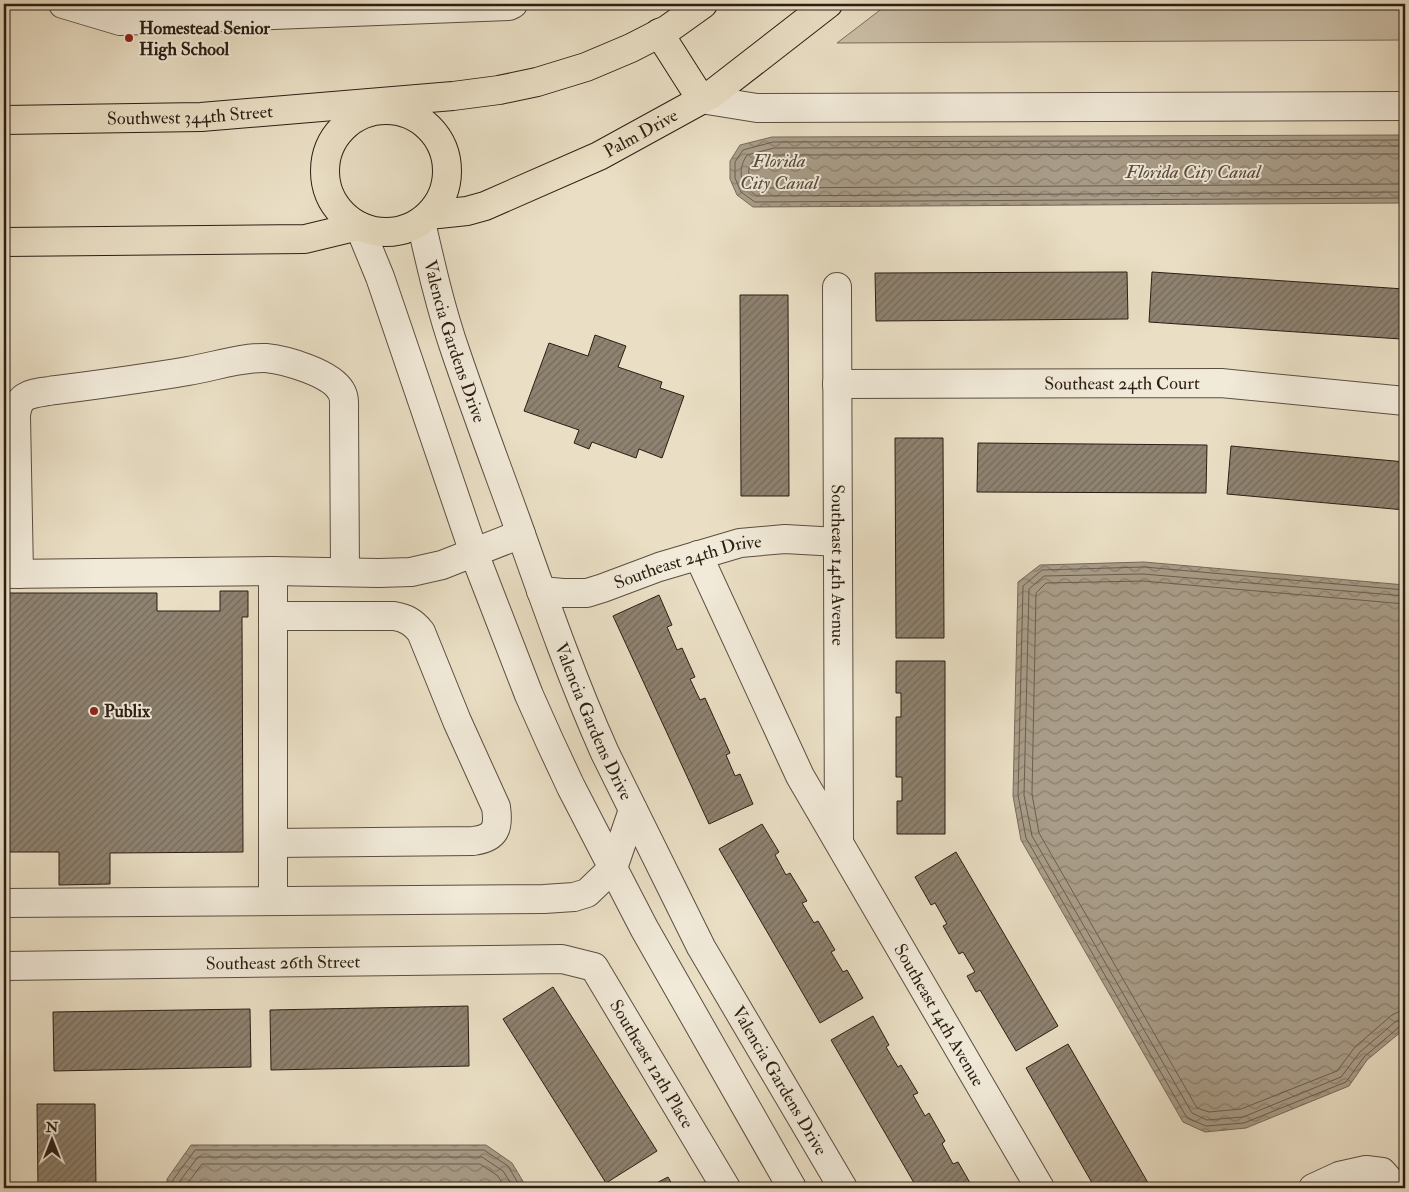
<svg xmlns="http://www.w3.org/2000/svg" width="1409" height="1192" font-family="'IM FELL Double Pica',serif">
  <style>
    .green { fill: #cabea7; stroke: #7a6e5e }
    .water { fill: url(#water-waves); stroke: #776a5a }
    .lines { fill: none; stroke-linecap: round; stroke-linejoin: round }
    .shore { stroke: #6a5e4e; stroke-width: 1 }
    .building { fill: url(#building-hatch); stroke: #2b1e14 }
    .minor-casing { stroke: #5b4e40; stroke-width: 30 }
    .major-casing { stroke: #2b1e14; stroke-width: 30 }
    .minor { stroke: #f1ead9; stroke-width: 28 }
    .major { stroke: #eadfc5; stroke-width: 28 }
    .poi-dot { fill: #8f2418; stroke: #f1ead9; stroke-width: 2 }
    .labels { text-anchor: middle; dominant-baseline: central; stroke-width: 4; stroke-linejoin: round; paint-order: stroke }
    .poi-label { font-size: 18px; font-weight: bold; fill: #2b1e14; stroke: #f1ead9; text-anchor: start }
    .street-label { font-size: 18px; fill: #2b1e14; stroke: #f1ead9 }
    .water-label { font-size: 19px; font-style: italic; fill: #574a3d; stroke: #f1ead9 }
  </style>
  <defs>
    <pattern id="water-waves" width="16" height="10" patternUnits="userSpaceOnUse" patternTransform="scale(1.25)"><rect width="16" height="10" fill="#a99d89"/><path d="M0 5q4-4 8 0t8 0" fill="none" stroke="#8a7f6f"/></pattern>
    <pattern id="building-hatch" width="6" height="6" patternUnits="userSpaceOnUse" patternTransform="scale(1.25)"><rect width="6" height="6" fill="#8e8270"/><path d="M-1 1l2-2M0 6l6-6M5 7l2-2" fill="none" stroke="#746a5b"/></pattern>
  </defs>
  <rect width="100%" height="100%" fill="#eadfc5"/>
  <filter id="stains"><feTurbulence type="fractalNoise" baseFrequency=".004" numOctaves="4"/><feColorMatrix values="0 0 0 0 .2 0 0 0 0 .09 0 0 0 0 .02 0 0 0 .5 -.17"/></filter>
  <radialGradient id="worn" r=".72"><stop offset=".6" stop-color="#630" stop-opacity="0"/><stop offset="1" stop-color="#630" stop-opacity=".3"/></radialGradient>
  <path class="green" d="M888,4h517v36l-568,3z"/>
  <path class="water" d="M1405,135v68l-652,4 -16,-12 -7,-16v-18l10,-16 32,-8z
    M1144,562l261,23v445l-3,1 -35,29 -18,26 -103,42 -41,4 -22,-10 -162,-282 -8,-44 5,-214 22,-17z
    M191,1145h295l26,18 15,25h-360v-9z"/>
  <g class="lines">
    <path class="shore" d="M1405,140l-632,2 -30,8 -8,12v16l6,14 14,10 650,-4
      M1405,146l-631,2 -27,7c-11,17 -6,31 10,41l648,-4
      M1405,154l-630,1 -23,7c-7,10 -2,20 8,26l645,-4
      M1405,590l-261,-23 -102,3 -19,16 -5,209 8,43 161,280 19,8 38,-3 102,-41 18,-25 35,-30 6,-2
      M1405,596l-262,-22 -99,2 -15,13 -5,206 8,41 160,277 15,7 36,-3 98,-40 19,-25 35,-30 10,-3
      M1405,604l-262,-23 -97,2 -10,10 -4,201 7,39 158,275 12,4 32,-3 96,-38 18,-24 37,-32 6,-3h7
      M172,1188l1,-8 22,-30h289l24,16 13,22
      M179,1188v-6l19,-25h284l21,14 11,17
      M186,1188l1,-4 15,-20h278l18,12 7,12"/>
  </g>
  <path class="building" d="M1127,272l1,47 -252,2 -1,-48z
    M1152,272l252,17 -3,50 -252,-17z
    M740,295h48l1,201h-48z
    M595,335l31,11 -8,21 44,15 -2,6 24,8 -22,62 -23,-9 -3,9 -44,-16 -3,7 -15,-6 5,-13 -55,-19 25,-68 39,13z
    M895,438h48l1,200h-48z
    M978,443l229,2 -1,48 -229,-1z
    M1231,446l174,16v48l-178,-16z
    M220,591h28v26h-6l1,235 -133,1v31l-51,1v-33h-55v-259h153v18h63z
    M659,595l13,30 -5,2 10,23 5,-2 13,29 -5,2 10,21 5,-2 25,55 -4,2 9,21 5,-2 13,30 -44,20 -96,-208z
    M896,661h49v173h-48v-33h5v-24h-6v-60h5v-24h-5z
    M762,824l17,28 -4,3 11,20 4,-2 17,28 -5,2 12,20 4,-2 17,29 -4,2 12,20 4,-2 16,28 -43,25 -101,-174z
    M956,852l102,174 -42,25 -36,-61 -4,2 -9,-16 8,-4 -12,-20 -4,2 -16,-28 4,-2 -12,-21 -4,2 -16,-28z
    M553,987l104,164 -51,32 -103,-164z
    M468,1006l1,60 -198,4 -1,-60z
    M250,1009l1,58 -197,4 -1,-59z
    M873,1016l16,29 -3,2 12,20 3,-2 17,28 -5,2 12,21 4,-3 16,28 -3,3 11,20 5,-2 15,26h-56l-86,-148z
    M1068,1044l83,144h-56l-69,-120z
    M37,1104h58l1,84h-58z
    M668,1177l6,11h-27z"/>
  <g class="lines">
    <defs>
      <g id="minor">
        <path d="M63,4l57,17 389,-15 4,-2"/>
        <path d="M701,99l56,9 648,-2"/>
        <path id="s1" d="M421,222c10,44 20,88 35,131 19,56 40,112 60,167 28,79 55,157 89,233l96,194 142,241"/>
        <path d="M359,226l21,51 94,276 55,142 21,47 21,45 73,141 148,260"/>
        <path id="s2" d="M837,287l2,553"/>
        <path id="s3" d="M837,384l384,-1 184,18"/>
        <path id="s4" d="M698,555l102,221 240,412"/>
        <path d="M273,571v330"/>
        <path d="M4,574l269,-3 106,2 32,-1 31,-7 79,-31"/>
        <path d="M19,574l-3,-158c2,-22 14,-22 33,-25 46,-6 93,-12 139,-20 25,-4 53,-14 78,-13 20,2 65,15 75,33 4,6 3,15 3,22l1,159"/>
        <path id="s5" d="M541,591l22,2h24l16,-5 56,-21 81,-24 45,-4 53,3"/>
        <path d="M273,616h121c12,2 19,6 27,16l36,89 39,86c3,21 0,31 -23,34l-200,2"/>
        <path d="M4,903l540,-4 30,-2 13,-4 26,-25 20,-58"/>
        <path id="s6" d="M4,966l558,-7 32,8 132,221"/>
        <path d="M1313,1188l26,-12 27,-6 16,2 14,16"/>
      </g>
      <g id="major">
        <path d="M659,33l42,66"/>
        <circle cx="386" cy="171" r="61"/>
        <path id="s7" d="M4,120l197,-3 252,-21 46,-6 38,-8 49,-15 45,-19 37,-19 35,-25"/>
        <path id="s8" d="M429,215l38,-4 18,-5 114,-50 113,-62 116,-90"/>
        <path d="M4,242l301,-3 54,-13"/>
      </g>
    </defs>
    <use href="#minor" class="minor-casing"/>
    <use href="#major" class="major-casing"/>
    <use href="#minor" class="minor"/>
    <use href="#major" class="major"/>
  </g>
  <g class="poi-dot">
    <circle cx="129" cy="38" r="5"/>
    <circle cx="94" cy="711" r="5"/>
  </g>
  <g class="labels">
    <g class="poi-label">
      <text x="139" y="28">Homestead Senior<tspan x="139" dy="21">High School</tspan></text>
      <text x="104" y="711">Publix</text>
    </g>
    <g class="street-label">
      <text stroke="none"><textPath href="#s7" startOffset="186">Southwest 344th Street</textPath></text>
      <text stroke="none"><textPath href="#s8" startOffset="229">Palm Drive</textPath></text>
      <text stroke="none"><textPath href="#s1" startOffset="124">Valencia Gardens Drive</textPath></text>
      <text stroke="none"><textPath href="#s3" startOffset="285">Southeast 24th Court</textPath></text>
      <text stroke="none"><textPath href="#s5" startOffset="152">Southeast 24th Drive</textPath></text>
      <text stroke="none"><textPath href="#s2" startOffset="278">Southeast 14th Avenue</textPath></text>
      <text stroke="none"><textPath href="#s1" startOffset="529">Valencia Gardens Drive</textPath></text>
      <text stroke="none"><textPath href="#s6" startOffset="279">Southeast 26th Street</textPath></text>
      <text stroke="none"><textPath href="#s4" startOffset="520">Southeast 14th Avenue</textPath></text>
      <text stroke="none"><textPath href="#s6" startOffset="704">Southeast 12th Place</textPath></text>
      <text stroke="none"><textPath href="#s1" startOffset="934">Valencia Gardens Drive</textPath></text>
    </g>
    <g class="water-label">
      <text x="779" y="161">Florida<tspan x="779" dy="22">City Canal</tspan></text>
      <text x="1193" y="172">Florida City Canal</text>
    </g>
  </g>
  <rect width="1409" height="1192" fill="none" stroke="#eadfc5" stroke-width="20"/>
  <rect x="5" y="5" width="1399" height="1182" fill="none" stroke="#2b1e14" stroke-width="2.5"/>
  <rect x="10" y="10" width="1389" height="1172" fill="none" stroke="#2b1e14"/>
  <g transform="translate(52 1140)" stroke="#f1ead9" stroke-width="4" paint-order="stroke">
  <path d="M0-4L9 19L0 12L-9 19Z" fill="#2b1e14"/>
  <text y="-8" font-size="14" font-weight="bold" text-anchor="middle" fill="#2b1e14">N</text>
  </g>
  <rect width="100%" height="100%" filter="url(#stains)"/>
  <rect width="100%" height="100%" fill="url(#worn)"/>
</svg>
